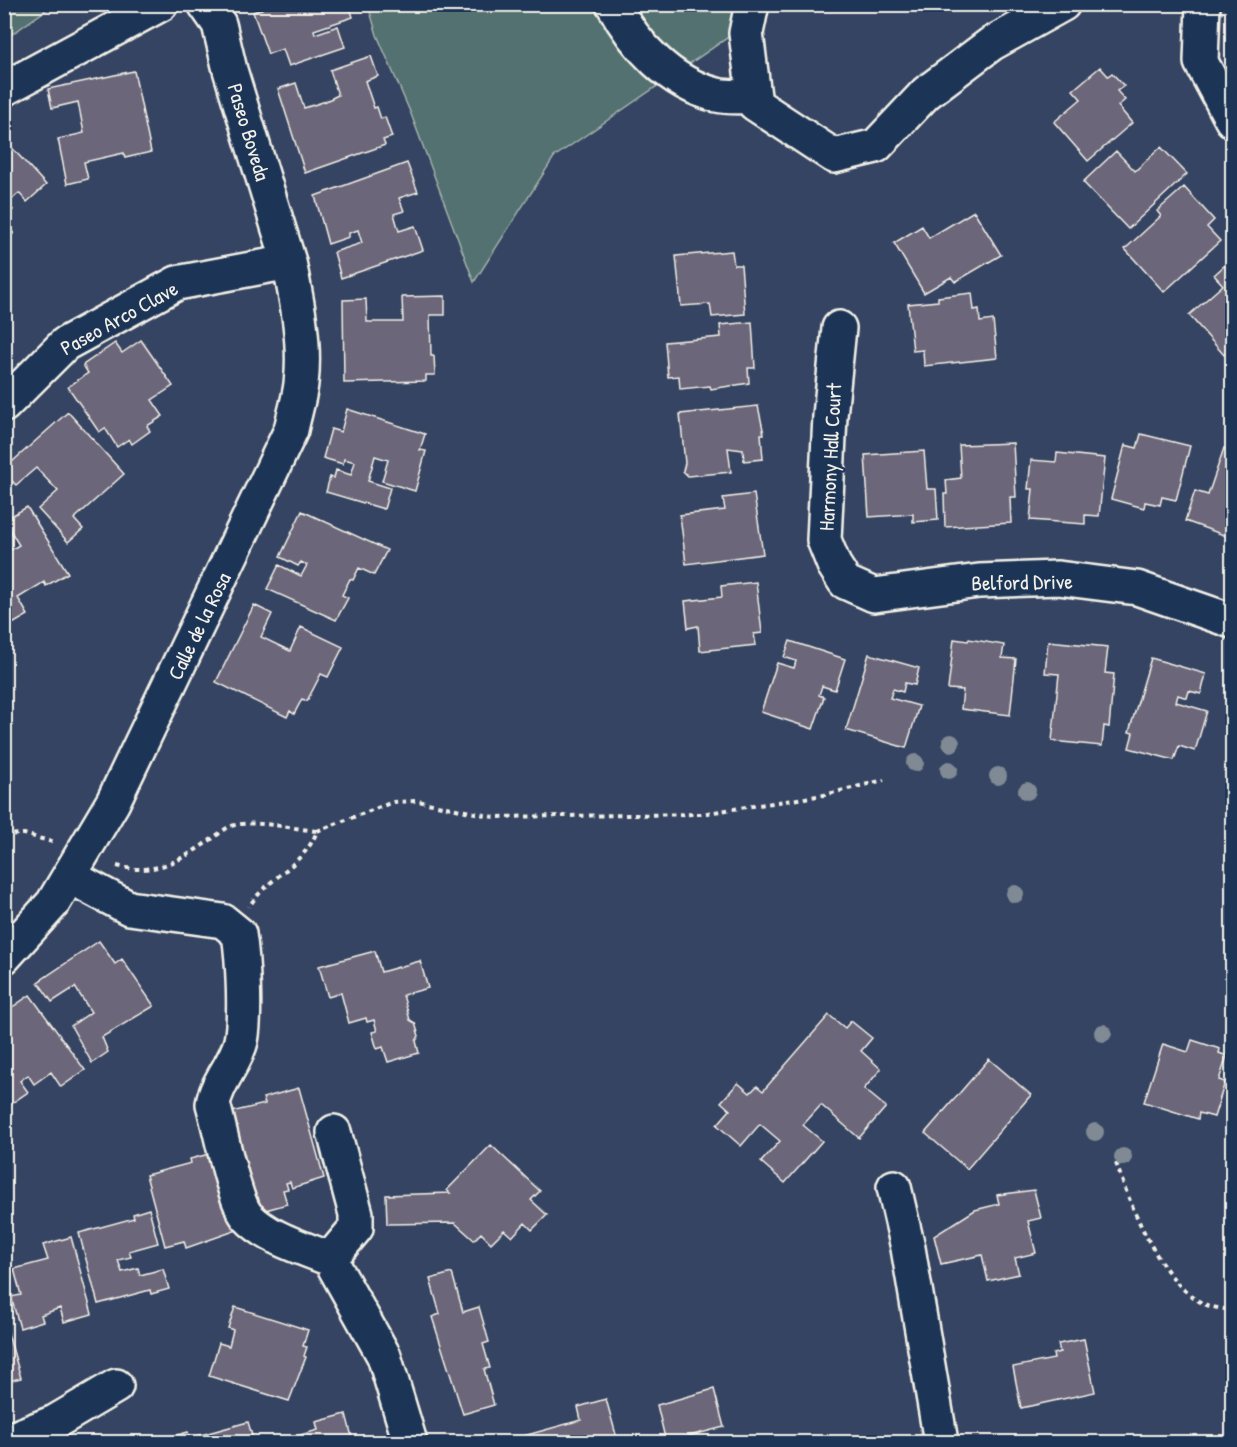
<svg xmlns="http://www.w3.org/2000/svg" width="1237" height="1447" font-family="'Patrick Hand',sans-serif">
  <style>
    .green { fill: #527170; stroke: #a3b1ac; stroke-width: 1.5 }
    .building { fill: #6c667a; stroke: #f4f1e8; stroke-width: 1.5 }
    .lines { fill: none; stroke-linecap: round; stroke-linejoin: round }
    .minor-casing { stroke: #f4f1e8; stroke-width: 38 }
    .path { stroke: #f4f1e8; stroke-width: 4; stroke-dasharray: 4.5 4.5; stroke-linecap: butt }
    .minor { stroke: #1d3557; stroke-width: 33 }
    .tree { fill: #7f8a95 }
    .labels { text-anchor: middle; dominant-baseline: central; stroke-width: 4.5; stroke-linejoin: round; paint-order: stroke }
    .street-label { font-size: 21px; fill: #f4f1e8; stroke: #1d3557 }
  </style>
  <rect width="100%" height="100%" fill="#354462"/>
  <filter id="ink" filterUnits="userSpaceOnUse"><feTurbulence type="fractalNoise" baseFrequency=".0167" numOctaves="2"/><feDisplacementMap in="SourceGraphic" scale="12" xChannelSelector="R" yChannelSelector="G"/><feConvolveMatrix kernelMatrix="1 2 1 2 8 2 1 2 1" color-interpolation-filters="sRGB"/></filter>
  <g filter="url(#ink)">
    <path class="green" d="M5,4h48v1l-48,34z
      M368,5h407l-221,152 -80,125 -63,-168 -34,-79z"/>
    <path class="building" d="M261,4h88l4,13 -39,13 1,4 23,-8 7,21 -56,19 -6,-17 -15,5 -15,-42 9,-3z
      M371,56l7,20 -13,5 9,27 3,-1 4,12 4,-2 7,20 -9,3 2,5 -80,28 -27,-84 18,-6 8,25 22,-7 12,-6 -8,-25z
      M1100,67l8,9 4,-3 12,13 -7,5 8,9 -7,6 14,17 -44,38 -34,-39 27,-23 -8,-9z
      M134,71l17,81 -26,6 -1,-5 -40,9 4,17 -21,5 -9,-45 26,-6 -6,-31 -26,6 -4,-19z
      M4,139l42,46 -19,17 -8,-9 -12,11 6,6 -9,7z
      M1161,147l26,27 -59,55 -45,-47 33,-31 19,20z
      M407,163l11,29 -19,6 5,13 -10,3 5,17 16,-5 8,24 -82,28 -7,-26 28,-9 -4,-13 -9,3v4l-21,7 -13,-48z
      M1184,187l30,33 -7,7 13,14 -56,51 -39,-43 36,-33 -4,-5z
      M974,211l27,44 -46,27 -4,-5 -27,16 -30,-50 28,-17 7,12z
      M4,222l10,11 -10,9z
      M732,251l2,14h7l4,49 -33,3 -2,-13 -29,2 -5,-50z
      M1232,259v89l-8,7 -35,-40 34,-30 -9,-10z
      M972,293l2,17 5,-1 1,13 13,-2 4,38 -73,8 -1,-16 -10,1 -5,-47 30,-3v-4z
      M445,296v19h-15l1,41h3l1,19h-9v6l-82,2 -1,-83 23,-1 1,23h36l-1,-25z
      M752,322l3,46h-7l1,15 -38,6 -1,-3 -30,3 -1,-13 -11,1 -3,-35 56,-5 -1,-12z
      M141,340l32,46 -21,14 11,16 -16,10 3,5 -18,13 -3,-5 -12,8 -12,-19 -6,4 -31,-45 20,-14 -5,-8 32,-22 7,10z
      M758,406l6,28h-3l2,25 -19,2 -1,-11 -15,-2 3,24 -43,4 -5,-5 2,-8 -5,-49z
      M347,409l78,25 -5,16 6,1 -11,40 -33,-10 6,-21 -13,-4 -7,25 22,7 -6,21 -58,-17 4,-15 4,1 2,-8 15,5 4,-13 -11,-3 -1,5 -20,-6 8,-29 10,3z
      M68,412l56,62 -50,45 9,10 -15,13 -30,-33 20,-18 -22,-23 -20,17 -12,-12v-4z
      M1141,434l49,12 -14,54 -14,-3 -2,8 -15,-3 -1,6 -33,-9 14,-54 12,3z
      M1013,443l3,54h-6l1,26 -66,4 -1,-33h3l-1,-14 15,-2 -2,-33z
      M1224,448l8,3v87l-47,-17 10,-30 13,4z
      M924,451l3,38h9l2,31 -25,2v-8l-44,3 -4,-62z
      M1057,453l48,5 -6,58 -14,-1v9l-55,-4 3,-31h-5l3,-29 25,2z
      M754,494l9,60 -77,10 -6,-49 45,-5 -2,-12z
      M27,507l41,66 -22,13 -2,-4 -26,16 10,17 -24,14v-90l7,11 8,-5 -15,-25z
      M302,511l85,39 -13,25 -15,-7 -6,12 -3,-1 -8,16 6,3 -12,22 -69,-31 12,-24 22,11 6,-11 -6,-3 -3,4 -18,-9z
      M756,582l6,51 -8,1 2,11 -56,6 -2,-25 -10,2 -3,-27 37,-4 -1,-11z
      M254,605l18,9 -11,23 29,14 11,-24 42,20 -15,30 -7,-3 -14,27 -5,-2 -8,15 -4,-3 -3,6 -71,-35z
      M954,639l14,2 1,-2 35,6 -2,13 14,1 -6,56 -49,-6 2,-19 -15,-1z
      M790,641l55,18 -10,31 -13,-4 -3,9 5,2 -11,32 -52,-17 16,-49 17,5 2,-7 -12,-4z
      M1048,641l60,6 -3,26 9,1 -5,53 -5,-1 -2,20 -50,-5 7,-67 -14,-1z
      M869,654l50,14 -4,17 -10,-2 -2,9 -10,-3 -3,9 29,8 -13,42 -60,-18z
      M1151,658l55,16 -5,20 -12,-3 -2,7 -9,-3 -2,7 31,9 -12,40 -16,-5 -5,14 -45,-12 4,-15 -4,-1z
      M99,941l16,23 7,-5 32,47 -52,31 6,15 -16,11 -21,-37 20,-14 -16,-25 -23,15 -14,-20z
      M375,951l6,21 39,-11 8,27 -25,7 7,25 5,3 4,13 -3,5 3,12 -31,9 -5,-15 -6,2 -5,-17 5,-1 -3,-11 -7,2 -1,-4 -17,5 -8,-30 -13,4 -9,-31z
      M30,995l55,75 -24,17 -10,-15 -17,12 -6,-9 -8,6 8,11 -22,15 -2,-94z
      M829,1015l16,13 6,-7 21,17 -11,13 20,18 -17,20 22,18 -27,31 -38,-33 -18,20 19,16 -37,42 -24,-21 19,-21 -20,-17 -19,22 -24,-21 13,-15 -9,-8 17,-19 12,10 7,-7 6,5z
      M1192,1040l28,9 -1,4 8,3 -8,24 6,2 -11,35 -15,-4 -1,6 -54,-17 19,-58 25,8z
      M989,1059l42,36 -64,74 -42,-36z
      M299,1088l25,90 -32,10 -2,-6 -4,1 2,6 -5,1 4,14 -25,7 -4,-14 -7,2 -24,-86 38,-9 -2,-6z
      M491,1145l49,46 -9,9 16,15 -15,15 -7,-7 -13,14 -8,-7 -13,13 -10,-10 -7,7 -19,-17 -68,1 -1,-29 64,-2 -3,-3z
      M217,1152l23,77 -54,19 -2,-7 -19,5 -19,-71 45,-12 -1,-4z
      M1034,1190l7,28 -13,3 8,32 -21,5 4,16 -31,7 -6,-26 -41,9 -7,-28 41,-26 24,-6 -2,-9z
      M149,1209l9,34 -29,8 2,6 -13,3 4,12 16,-4 2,7 23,-6 6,20 -18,5 -1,-4 -52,14 -19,-71 55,-15 -1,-4z
      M71,1237l21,77 -28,8 -4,-14 -19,7 2,6 -23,7 -9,-31 10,-2 -7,-26 34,-9 -5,-15z
      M452,1273l11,39 16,-5 10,35 -6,2 7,24 -6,1 10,36 -31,9 -31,-97 8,-3 -10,-35z
      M235,1307l73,23 -5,16 4,1 -3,9 2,1 -17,44 -80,-25 10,-33 10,3 4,-16 -5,-2z
      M4,1320l17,58 -17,4z
      M1084,1339l11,53 -74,16 -8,-41 41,-8 -1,-5 7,-2 -2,-8z
      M714,1389l10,38 -58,15 -9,-37z
      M606,1399l12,43h-116l79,-22 -3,-13z
      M346,1414l6,23 -4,1 1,4h-55l-1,-5 25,-7 -2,-8z
      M248,1422l6,20h-82l-1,-5 17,-5 2,6z"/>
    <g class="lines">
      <defs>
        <path id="minor" d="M613,4c22,41 57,80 104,91 11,3 25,1 37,2
          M752,4l-6,29 9,71 79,52 42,-10 50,-53 65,-49 72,-40
          M1203,4l-2,58 31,58
          M4,89l157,-85
          M839,328l-9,88 -6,124 10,25 11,17 29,13 105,-14 79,-3 79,10 95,33
          M4,405l61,-61 112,-61 112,-21
          M69,876l60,32 94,13 16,13c4,25 7,83 2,107 -5,22 -24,40 -28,63 7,24 21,97 34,112 20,22 56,32 83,43
          M4,957l49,-54 60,-101 178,-372c3,-15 8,-30 10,-46 5,-40 -4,-83 -12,-122l-59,-192 -11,-46 -14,-20
          M894,1187l14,61 33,194
          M330,1259l54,97 26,86
          M330,1259l26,-31v-14l-22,-82
          M4,1442l51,-20 61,-36"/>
      </defs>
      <use href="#minor" class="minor-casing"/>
      <path class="path" d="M317,831l76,-29 25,-1 76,16 207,-3 123,-19 60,-15
        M4,835l20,-1 32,9
        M117,866c35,9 60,-3 89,-23 8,-5 15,-12 23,-16 20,-9 66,2 88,4 -12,34 -50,46 -68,76
        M1116,1163c15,44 46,125 93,143 7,2 16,3 23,4"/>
      <use href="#minor" class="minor"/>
    </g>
    <g class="tree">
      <circle cx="951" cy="743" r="9"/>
      <circle cx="915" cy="763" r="9"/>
      <circle cx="949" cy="770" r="9"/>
      <circle cx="998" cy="776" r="9"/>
      <circle cx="1027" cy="791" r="9"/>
      <circle cx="1015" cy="894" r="9"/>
      <circle cx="1103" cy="1033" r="9"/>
      <circle cx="1095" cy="1132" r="9"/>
      <circle cx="1123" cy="1157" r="9"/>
    </g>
  </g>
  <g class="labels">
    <g class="street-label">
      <text transform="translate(249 132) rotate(73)">Paseo Boveda</text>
      <text transform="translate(119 318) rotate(-29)">Paseo Arco Clave</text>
      <text transform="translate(830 457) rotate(-87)">Harmony Hall Court</text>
      <text transform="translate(1022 582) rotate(-1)">Belford Drive</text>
      <text transform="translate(199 626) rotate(-64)">Calle de la Rosa</text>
    </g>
  </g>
  <rect width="1237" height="1447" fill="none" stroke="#1d3557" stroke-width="24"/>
  <rect x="12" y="12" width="1213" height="1423" fill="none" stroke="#f4f1e8" stroke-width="2" filter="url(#ink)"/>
</svg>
